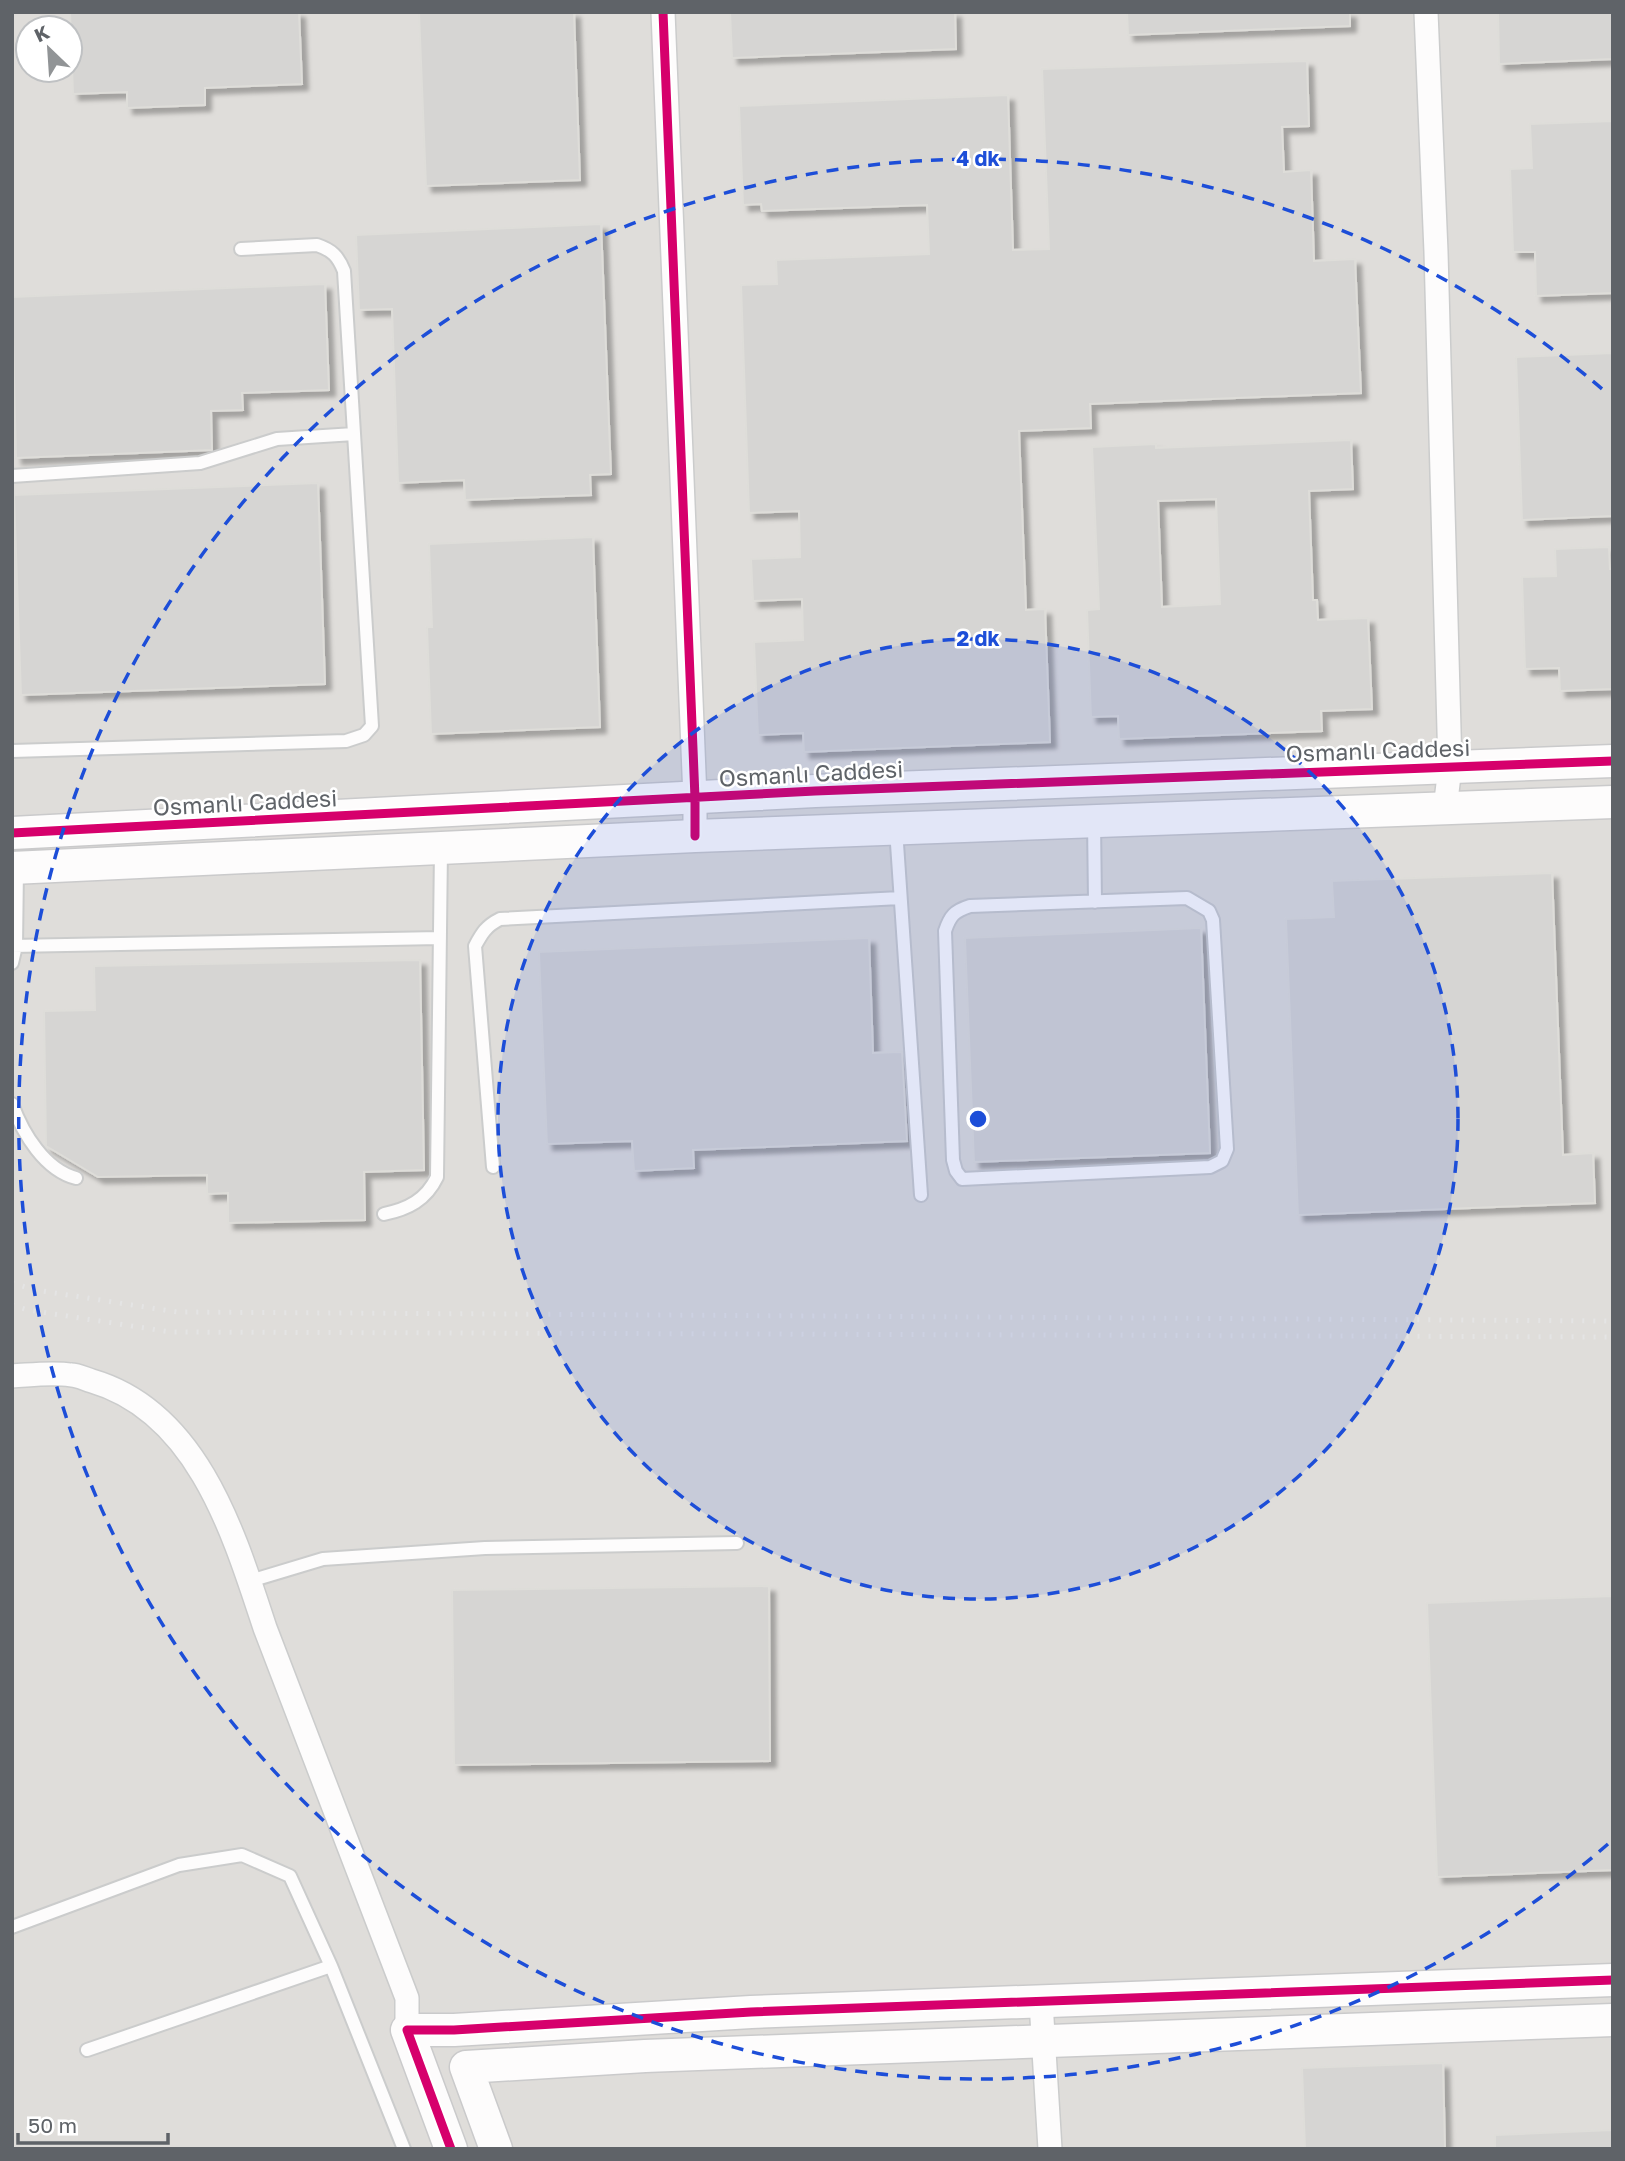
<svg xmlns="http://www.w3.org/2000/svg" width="1625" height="2161" font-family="'Golos Text',sans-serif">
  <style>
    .industrial { fill: #dfddda; fill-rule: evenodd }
    .building { fill: #d6d5d3; stroke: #deddd9; stroke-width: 2; fill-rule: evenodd; filter: url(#shadow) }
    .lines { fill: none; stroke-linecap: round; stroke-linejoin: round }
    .lane-casing { stroke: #cbcccc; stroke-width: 16 }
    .street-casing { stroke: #cbcccc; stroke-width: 26 }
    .secondary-casing { stroke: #cacacb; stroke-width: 35 }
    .lane { stroke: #fdfcfc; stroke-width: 12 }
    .street { stroke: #fdfcfc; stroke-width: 23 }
    .secondary { stroke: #fdfcfc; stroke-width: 32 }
    .rail { stroke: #e4e4e4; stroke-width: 5; stroke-dasharray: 2 9; stroke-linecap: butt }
    .cycleway-casing { stroke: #fff; stroke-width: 13 }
    .cycleway { stroke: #d6006c; stroke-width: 9 }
    .ring { fill: none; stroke: #1d4ed8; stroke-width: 3.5; stroke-dasharray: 12 9 }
    .labels { text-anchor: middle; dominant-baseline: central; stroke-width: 5; stroke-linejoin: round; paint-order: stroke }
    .street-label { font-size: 23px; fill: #5f6368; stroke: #fff }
    .centre { fill: #1d4ed8; stroke: #fff; stroke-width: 3.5 }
    .ring-label { font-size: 21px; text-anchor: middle; font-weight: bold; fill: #1d4ed8; stroke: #fff; stroke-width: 5; stroke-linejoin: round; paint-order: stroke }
  </style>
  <defs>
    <filter id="shadow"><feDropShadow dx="6" dy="6" stdDeviation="2" flood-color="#0004"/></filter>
  </defs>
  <rect width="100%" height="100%" fill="#efeeea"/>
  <path class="industrial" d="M12,12h1601v2137h-1601zM28,28h42v42h-42z"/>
  <path class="building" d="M70,12h229l3,72 -97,4v17l-78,3v-16l-54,2z
    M574,12l6,168 -154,6 -7,-173z
    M730,12h225l1,37 -224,9z
    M1127,12h223v14l-222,9z
    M1498,12h115v47l-114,5z
    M1307,61l2,65 -27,1 2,45 27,-2 3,91 41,-2 6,134 -271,11 1,24 -72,3 7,179 19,-1 5,133 -246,10 -1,-19 -45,2 -4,-93 49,-2 -1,-41 -49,2 -2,-42 49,-2 -1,-46 -50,2 -8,-228 36,-1 -1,-24 153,-6 -2,-49 -165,6 -1,-7 -18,1 -4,-99 269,-11 5,155 36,-1 -7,-180z
    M1613,121v172l-77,3 -1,-44h-22l-3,-83 22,-1 -2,-44z
    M601,224l10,250 -21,1 1,20 -126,5 -1,-20 -66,3 -6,-174 -33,1 -3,-75z
    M325,284l4,106 -87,3 1,17 -32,1 1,39 -196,8 -4,-161z
    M1613,353v163l-91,4 -6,-163z
    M1351,440l2,49 -44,2 4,109h4l1,20 50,-2 4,91 -51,2 1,20 -203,8 -1,-23 -27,1 -4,-107 12,-1 -7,-162 64,-3v4zM1216,499l4,105 -58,3 -4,-106z
    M318,483l7,201 -304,11 -7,-200z
    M593,537l7,190 -169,7 -4,-107h5l-3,-83z
    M1609,547l1,22h3v120l-53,2 -1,-23 -34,1 -3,-92 34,-1 -1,-27z
    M1552,873l11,282 30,-2 2,50 -297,12 -12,-296 48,-2 -2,-36z
    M1201,928l9,225 -236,9 -9,-224z
    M869,938l4,115 29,-1 5,89 -214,9 1,18 -60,3 -2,-30 -85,3 -8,-192z
    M420,960l4,210 -60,2 1,48 -137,3v-30l-21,1v-19l-109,2 -52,-31 -2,-135 51,-1 -1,-44z
    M769,1586l1,175 -316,4 -2,-175z
    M1613,1596v274l-176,7 -10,-274z
    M1443,2063l2,86h-140l-3,-81z
    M1613,2130v19h-118v-14z"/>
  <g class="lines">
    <defs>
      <path id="lane" d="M12,476l188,-13 77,-24 77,-5
        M12,751l334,-10 18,-6 8,-9 -28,-455c-6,-15 -12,-21 -27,-26l-76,4
        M1094,822l1,80
        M896,829l25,366
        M1187,898l22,13 4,9 14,229 -5,12 -12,6 -248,12 -6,-8 -3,-11 -8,-229c5,-15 9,-20 25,-25z
        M12,946l428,-8
        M12,963l4,-17 1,-77
        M12,1104c11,30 33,66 64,74
        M493,1167l-18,-221c7,-13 11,-20 25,-27l400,-21
        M384,1214c24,-5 42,-14 53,-37l4,-328
        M250,1581l73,-22 162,-11 252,-5
        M12,1927l167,-62 63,-10 48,21 41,90 73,183
        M87,2050l244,-84"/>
      <path id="street" d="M663,12l32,786v38
        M1426,12l10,240 14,515 -5,42
        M12,1376c19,-1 40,-4 59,-1 7,0 14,4 21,6 106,31 142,153 173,247l142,370v32
        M1041,2002l9,147"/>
      <path id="secondary" d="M12,833l803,-42 798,-30
        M12,868l683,-32 918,-34
        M451,2149l-44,-119h47l297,-18 862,-32
        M496,2149l-30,-82 179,-11 968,-36"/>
    </defs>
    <use href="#lane" class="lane-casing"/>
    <use href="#street" class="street-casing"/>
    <use href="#secondary" class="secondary-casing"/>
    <use href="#lane" class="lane"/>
    <use href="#street" class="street"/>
    <use href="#secondary" class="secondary"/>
    <path class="rail" d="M12,1283l24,7 141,22 1436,9
      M12,1305l16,5 143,22 1442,5"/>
    <defs>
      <path id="cycleway" d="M663,12l32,786v38
        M12,833l803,-42 798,-30
        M451,2149l-44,-119h47l297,-18 862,-32"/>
    </defs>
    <use href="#cycleway" class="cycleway-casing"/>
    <use href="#cycleway" class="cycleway"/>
  </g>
  <circle cx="978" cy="1119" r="480" fill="#1d4ed8" fill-opacity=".12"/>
  <g class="ring">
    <circle cx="978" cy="1119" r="480"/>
    <path d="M1608 1844A960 960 0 1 1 1608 394"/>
  </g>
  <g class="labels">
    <g class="street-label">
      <text transform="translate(1378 750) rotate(-2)">Osmanlı Caddesi</text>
      <text transform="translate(811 773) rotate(-3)">Osmanlı Caddesi</text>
      <text transform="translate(245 802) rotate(-3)">Osmanlı Caddesi</text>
    </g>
  </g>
  <circle cx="978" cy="1119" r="10" class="centre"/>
  <g class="ring-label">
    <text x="978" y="166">4 dk</text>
    <text x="978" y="646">2 dk</text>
  </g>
  <rect width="1625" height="2161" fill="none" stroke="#5f6368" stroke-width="28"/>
  <g transform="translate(49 49) rotate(335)"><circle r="33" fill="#ffffff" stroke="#bfc1c3" stroke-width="2"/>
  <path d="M0-5L12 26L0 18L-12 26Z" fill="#919496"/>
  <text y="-10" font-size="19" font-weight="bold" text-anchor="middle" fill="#5f6368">K</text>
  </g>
  <path d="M18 2133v10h150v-10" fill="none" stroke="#5f6368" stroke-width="3.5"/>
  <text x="28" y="2133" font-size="21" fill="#5f6368" stroke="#ffffff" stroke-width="5" paint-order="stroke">50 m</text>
</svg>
